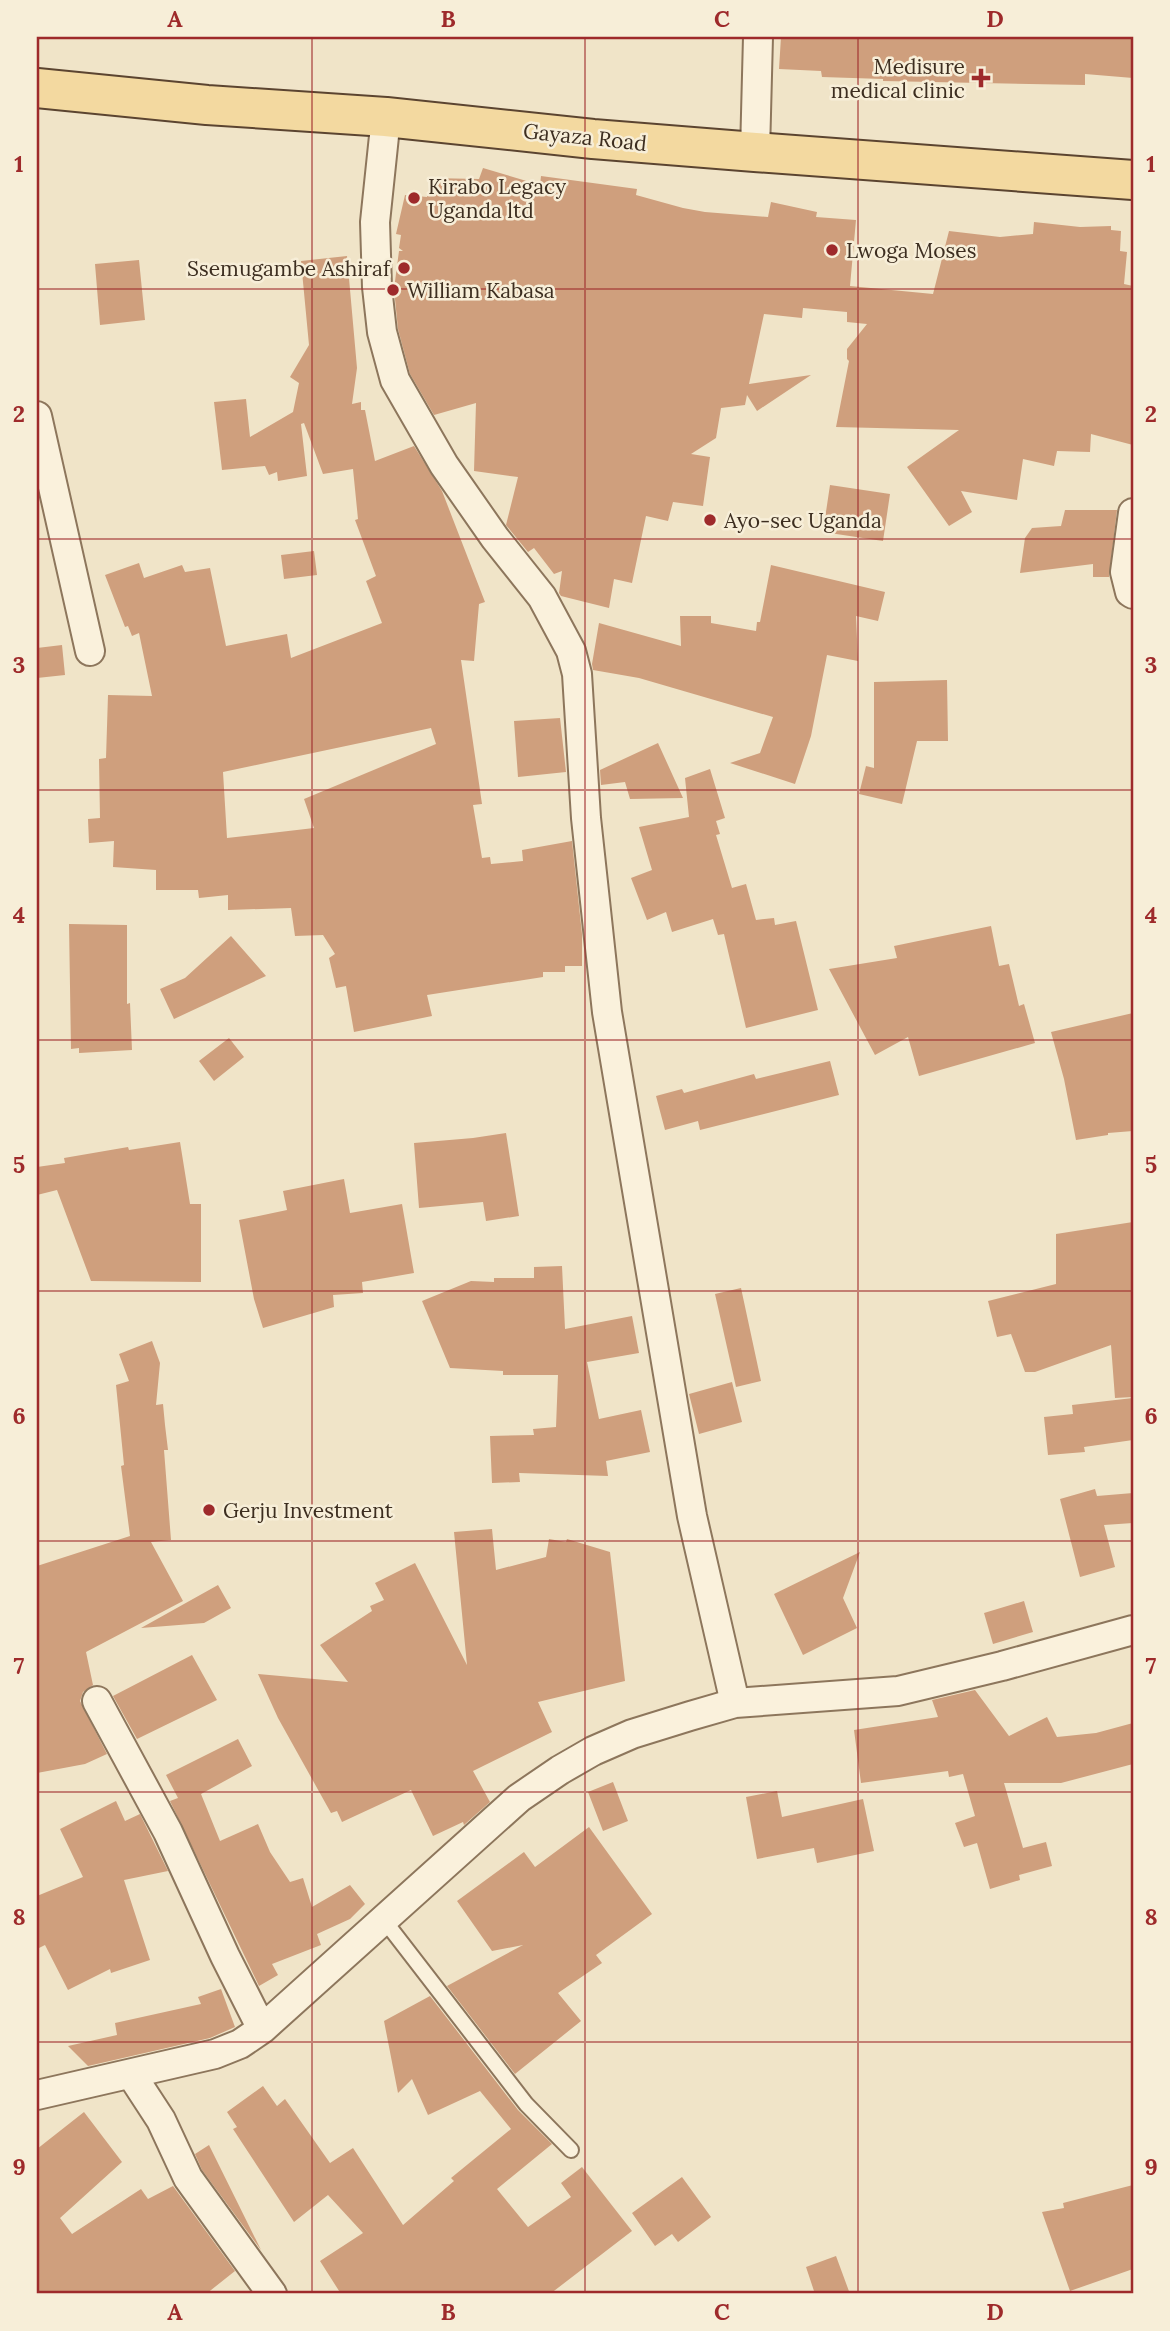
<svg xmlns="http://www.w3.org/2000/svg" width="1170" height="2331" font-family="Lora,serif">
  <style>
    .building { fill: #cf9f7d; fill-rule: evenodd }
    .lines { fill: none; stroke-linecap: round; stroke-linejoin: round }
    .lane-casing { stroke: #8d765c; stroke-width: 18 }
    .street-casing { stroke: #8d765c; stroke-width: 32 }
    .primary-casing { stroke: #5b4430; stroke-width: 42 }
    .lane { stroke: #faf1dc; stroke-width: 14 }
    .street { stroke: #faf1dc; stroke-width: 28 }
    .primary { stroke: #f3d9a0; stroke-width: 38 }
    .grid { fill: none; stroke: #9e2a2b; stroke-width: 2; stroke-opacity: 0.55 }
    .poi-dot { fill: #9e2a2b; stroke: #f7eed8; stroke-width: 2.5 }
    .labels { text-anchor: middle; dominant-baseline: central; stroke-width: 5; stroke-linejoin: round; paint-order: stroke }
    .poi-label { font-size: 21px; fill: #3d2e20; stroke: #f7eed8; text-anchor: start }
    .street-label { font-size: 21px; fill: #3d2e20; stroke: #f7eed8 }
    .neatline { fill: none; stroke: #9e2a2b; stroke-width: 2.5 }
    .grid-label { font-size: 23px; text-anchor: middle; font-weight: bold; fill: #9e2a2b }
  </style>
  <rect width="100%" height="100%" fill="#f0e4c8"/>
  <path class="building" d="M781,37h352v41l-48,-4v11l-202,-4v-2l-61,-2 -1,-6 -42,-2z
    M483,168l57,17 1,-9 96,13 -1,6 47,13 22,4 63,5 3,-15 46,10 -1,5 40,3 -6,66 83,8 16,-63 51,6 33,-3 1,-12 46,5 31,-1v4l10,1 -1,20 7,1 -3,32 9,2v159l-42,-11 -1,18 -33,-1 -3,15 -31,-7 -6,41 -56,-9 11,21 -23,14 -42,-59 52,-37 -123,-3 13,-66 -2,-2v-10l20,-25 -20,-2v-10l-44,-4 -1,10 -38,-4 -15,70 62,-9 -54,36 -10,-16 -2,10 -24,3 -5,30 -25,16 19,3 -7,49 -30,-4 -5,19 -22,-5 -14,67 -18,-4 -5,29 -48,-12 -2,-3 3,-22 -8,3 -20,-26 -6,4 -22,-27 12,-48 -44,-6 2,-68 -42,12 -24,-41 -12,-45 -4,-40 5,-38h4l-4,-3 2,-13 -5,-1 9,-39 22,2 3,-19 49,1z
    M347,256l10,112 -5,36 9,-2v8h4l10,51 39,-15 28,45 43,111 -6,2 -5,57 -13,-1 21,144 -9,1 9,53 8,-1 1,7 32,-3 -1,-11 50,-9 10,93v32h-17v6h-22v5l-116,18 5,21 -78,16 -8,-46 -10,2 -7,-30 6,-4 -12,-19 -28,1 -4,-28 -63,2v-15l-29,3 -1,-8h-42v-20l-43,-3 1,-26 -25,2 -1,-24 12,-1 -1,-59 7,-1 2,-63 44,1 -13,-63 -7,3 -4,-10 -3,1 -20,-52 34,-12 5,15 38,-13 3,7 25,-4 16,78 61,-12 4,24 91,-35 -16,-42 10,-5 -21,-56 3,-1 -5,-50 -30,5 -19,-51 -3,1 6,52 -29,5 -1,-9 -8,3 -4,-9 -43,4 -8,-68 32,-3 4,38 43,-25 6,-29 -9,-6 19,-32 -8,-84zM431,728l5,16 -132,55 10,29 -87,10 -4,-66z
    M139,260l6,60 -45,5 -5,-61z
    M830,485l60,9 -7,47 -60,-9z
    M1065,510h52l-8,67h-16v-13l-73,9 5,-35 7,-10 29,-2z
    M314,551l3,24 -33,4 -3,-24z
    M771,565l114,27 -7,29 -22,-5 2,45 -31,-6 -16,81 -16,48 -65,-21 30,-10 13,-36 -134,-39 -46,-8 -1,-6 7,-41 82,23 -1,-30h31v7l45,8 1,-9h3z
    M62,645l3,30 -28,3v-30z
    M947,680l1,61h-31l-15,63 -43,-10 7,-28 8,2v-86z
    M560,718l6,54 -48,5 -4,-56z
    M658,743l25,55 -53,1 -5,-17 -24,3 -1,-15z
    M710,769l15,49 -9,3 4,13 -4,1 16,53 14,-4 10,36 18,-2 1,7 21,-4 22,89 -72,18 -22,-94 -6,1 -5,-16 -41,13 -6,-20 -19,8 -16,-42 21,-8 -13,-43 50,-10 -4,-39z
    M69,924l58,1v79l3,-1 2,47 -53,3v-5l-8,1z
    M991,926l8,40 10,-2 10,42 5,-2 11,39 -116,33 -11,-39 -33,18 -46,-86 68,-11 -3,-12z
    M231,936l35,40 -92,43 -14,-30 25,-11z
    M1133,1013v118l-25,2v2l-32,5 -12,-61 -13,-47z
    M229,1038l15,19 -30,24 -15,-20z
    M830,1061l9,34 -139,35 -2,-9 -33,9 -9,-34 26,-7 2,4 70,-19 2,5z
    M506,1133l13,83 -33,5 -3,-19 -64,6 -5,-65 59,-5z
    M180,1142l10,62h11v78l-110,-1 -34,-91 -20,5v-28l28,-4 -1,-5 64,-11 1,3z
    M344,1179l6,34 52,-9 12,69 -52,9 1,11 -30,2 1,12 -71,21 -9,-29 -15,-79 48,-10 -4,-19z
    M1133,1222v175l-18,1 -4,-53 -76,27h-10l-14,-38 -14,3 -9,-36 68,-17v-50z
    M562,1266l3,63 67,-13 7,37 -52,9 12,57 42,-9 9,42 -44,9 2,15 -89,-3 1,9 -28,1 -2,-47 44,-1 -1,-6 23,-2 2,-52h-55v-4l-53,-3 -28,-67 49,-20 23,1v-4h40v-11z
    M741,1288l20,93 -25,6 -21,-93z
    M152,1341l8,22 -4,42 7,-1 2,21 3,25h-4l7,90 -20,2 32,59 -97,51 7,33 -10,7 -3,9 27,53 -22,10 -48,9v-207l93,-30 -9,-70 3,-1 -8,-80 13,-4 -10,-27z
    M732,1382l10,40 -43,12 -10,-40z
    M1133,1398v42l-49,7 1,5 -37,3 -4,-38 29,-3 -1,-9z
    M1095,1489l2,7 36,-3v30l-29,2 11,42 -35,10 -20,-78z
    M492,1529l4,41 50,-13 3,-18 17,3 1,-3 43,13 15,129 -87,21 14,30 -79,39 17,31 -26,23 -1,-3 -30,14 -22,-46 -69,32 -5,-11 -6,2 -53,-95 -20,-44 90,8 -28,-37 52,-34 -2,-5 14,-6 -9,-17 40,-20 52,102 -13,-133z
    M860,1552l-17,46 14,30 -54,27 -29,-61z
    M218,1585l13,23 -27,15 -63,5z
    M1024,1601l9,31 -40,12 -9,-31z
    M192,1655l25,45 -80,39 -24,-43z
    M975,1690l34,46 38,-19 10,20 39,-4 37,-10v41l-72,19h-57l19,65 23,-6 6,24 -33,9 1,5 -30,9 -13,-46 -13,4 -9,-24 20,-7 -12,-42 -14,3 -1,-6 -87,12 -7,-53 84,-13 -6,-17z
    M238,1739l14,27 -51,28 19,47 38,-17 12,28 20,30 13,-4 9,29 38,-22 15,19 -15,15 -33,15 4,11 -49,19 6,11 -19,11 -89,-185 8,-3 -12,-23z
    M613,1782l15,39 -25,10 -15,-39z
    M777,1791l5,26 81,-18 11,52 -57,12 -3,-15 -57,11 -11,-62z
    M116,1801l9,20 15,-7 28,57 -44,9 26,80 -39,13 -1,-4 -42,21 -23,-45 -8,4v-53l46,-19 -23,-48z
    M589,1827l63,87 -56,41 6,8 -44,30 23,28 -66,53 -68,-88 76,-41 -31,6 -35,-50 67,-49 11,15z
    M221,1989l14,38 -25,11 -122,28 -20,-20 49,-11 -2,-12 86,-19 -3,-7z
    M430,1996l88,114 34,34 -55,45 31,38 43,-30 -10,-14 21,-16 50,64 -82,63h-209l-21,-33 43,-28 -35,-38 -34,27 -61,-93 4,-2 -10,-15 36,-26 14,20 8,-7 45,64 23,-15 50,77 51,-44 -3,-3 60,-49 -31,-38 -52,24 -16,-36 -14,14 -14,-72z
    M84,2112l38,50 -62,56 12,16 69,-45 7,10 25,-13 62,85 -29,23h-169v-145z
    M209,2145l52,105 -59,-80 -7,-16z
    M682,2177l29,40 -33,25 -6,-8 -17,12 -23,-33z
    M1133,2185v84l-63,22 -28,-79 22,-4 -1,-5z
    M836,2256l14,38h-35l-9,-27z"/>
  <g class="lines">
    <defs>
      <path id="lane" d="M384,1920l142,184 45,46"/>
      <path id="street" d="M386,117l-11,105 2,65 5,45 13,48 49,85 51,73 47,59 29,54 6,23 9,144 21,194 85,504 43,187
        M755,152l3,-115
        M37,416l53,235
        M1133,513l-8,59 5,20 3,2
        M97,1701l71,131 57,124 37,73
        M131,2074l30,46 27,58 84,116
        M37,2095l178,-41 25,-10 22,-15 257,-231 41,-28 33,-19 39,-17 58,-18 45,-13 163,-12 104,-25 131,-36"/>
      <path id="primary" d="M37,88l170,17 179,12 207,22 162,13 378,28"/>
    </defs>
    <use href="#lane" class="lane-casing"/>
    <use href="#street" class="street-casing"/>
    <use href="#primary" class="primary-casing"/>
    <use href="#lane" class="lane"/>
    <use href="#street" class="street"/>
    <use href="#primary" class="primary"/>
  </g>
  <path class="grid" d="M312,37v2257M585,37v2257M858,37v2257M37,289h1096M37,539h1096M37,790h1096M37,1040h1096M37,1291h1096M37,1541h1096M37,1792h1096M37,2042h1096"/>
  <g class="poi-dot">
    <path d="M977.5 67.5h7v7h7v7h-7v7h-7v-7h-7v-7h7z"/>
    <circle cx="414" cy="198" r="7"/>
    <circle cx="832" cy="250" r="7"/>
    <circle cx="404" cy="268" r="7"/>
    <circle cx="393" cy="290" r="7"/>
    <circle cx="710" cy="520" r="7"/>
    <circle cx="209" cy="1510" r="7"/>
  </g>
  <g class="labels">
    <g class="poi-label">
      <text x="965" y="66" text-anchor="end">Medisure<tspan x="965" dy="24">medical clinic</tspan></text>
      <text x="428" y="186">Kirabo Legacy<tspan x="428" dy="24">Uganda ltd</tspan></text>
      <text x="846" y="250">Lwoga Moses</text>
      <text x="390" y="268" text-anchor="end">Ssemugambe Ashiraf</text>
      <text x="407" y="290">William Kabasa</text>
      <text x="724" y="520">Ayo-sec Uganda</text>
      <text x="223" y="1510">Gerju Investment</text>
    </g>
    <g class="street-label">
      <text transform="translate(585 137) rotate(6)">Gayaza Road</text>
    </g>
  </g>
  <rect width="1170" height="2331" fill="none" stroke="#f7eed8" stroke-width="77"/>
  <rect x="38" y="38" width="1094" height="2254" class="neatline"/>
  <g class="grid-label">
    <text x="175" y="27">A</text>
    <text x="448" y="27">B</text>
    <text x="722" y="27">C</text>
    <text x="995" y="27">D</text>
    <text x="19" y="172">1</text>
    <text x="1151" y="172">1</text>
    <text x="19" y="422">2</text>
    <text x="1151" y="422">2</text>
    <text x="19" y="673">3</text>
    <text x="1151" y="673">3</text>
    <text x="19" y="923">4</text>
    <text x="1151" y="923">4</text>
    <text x="19" y="1173">5</text>
    <text x="1151" y="1173">5</text>
    <text x="19" y="1424">6</text>
    <text x="1151" y="1424">6</text>
    <text x="19" y="1674">7</text>
    <text x="1151" y="1674">7</text>
    <text x="19" y="1925">8</text>
    <text x="1151" y="1925">8</text>
    <text x="19" y="2175">9</text>
    <text x="1151" y="2175">9</text>
    <text x="175" y="2320">A</text>
    <text x="448" y="2320">B</text>
    <text x="722" y="2320">C</text>
    <text x="995" y="2320">D</text>
  </g>
</svg>
